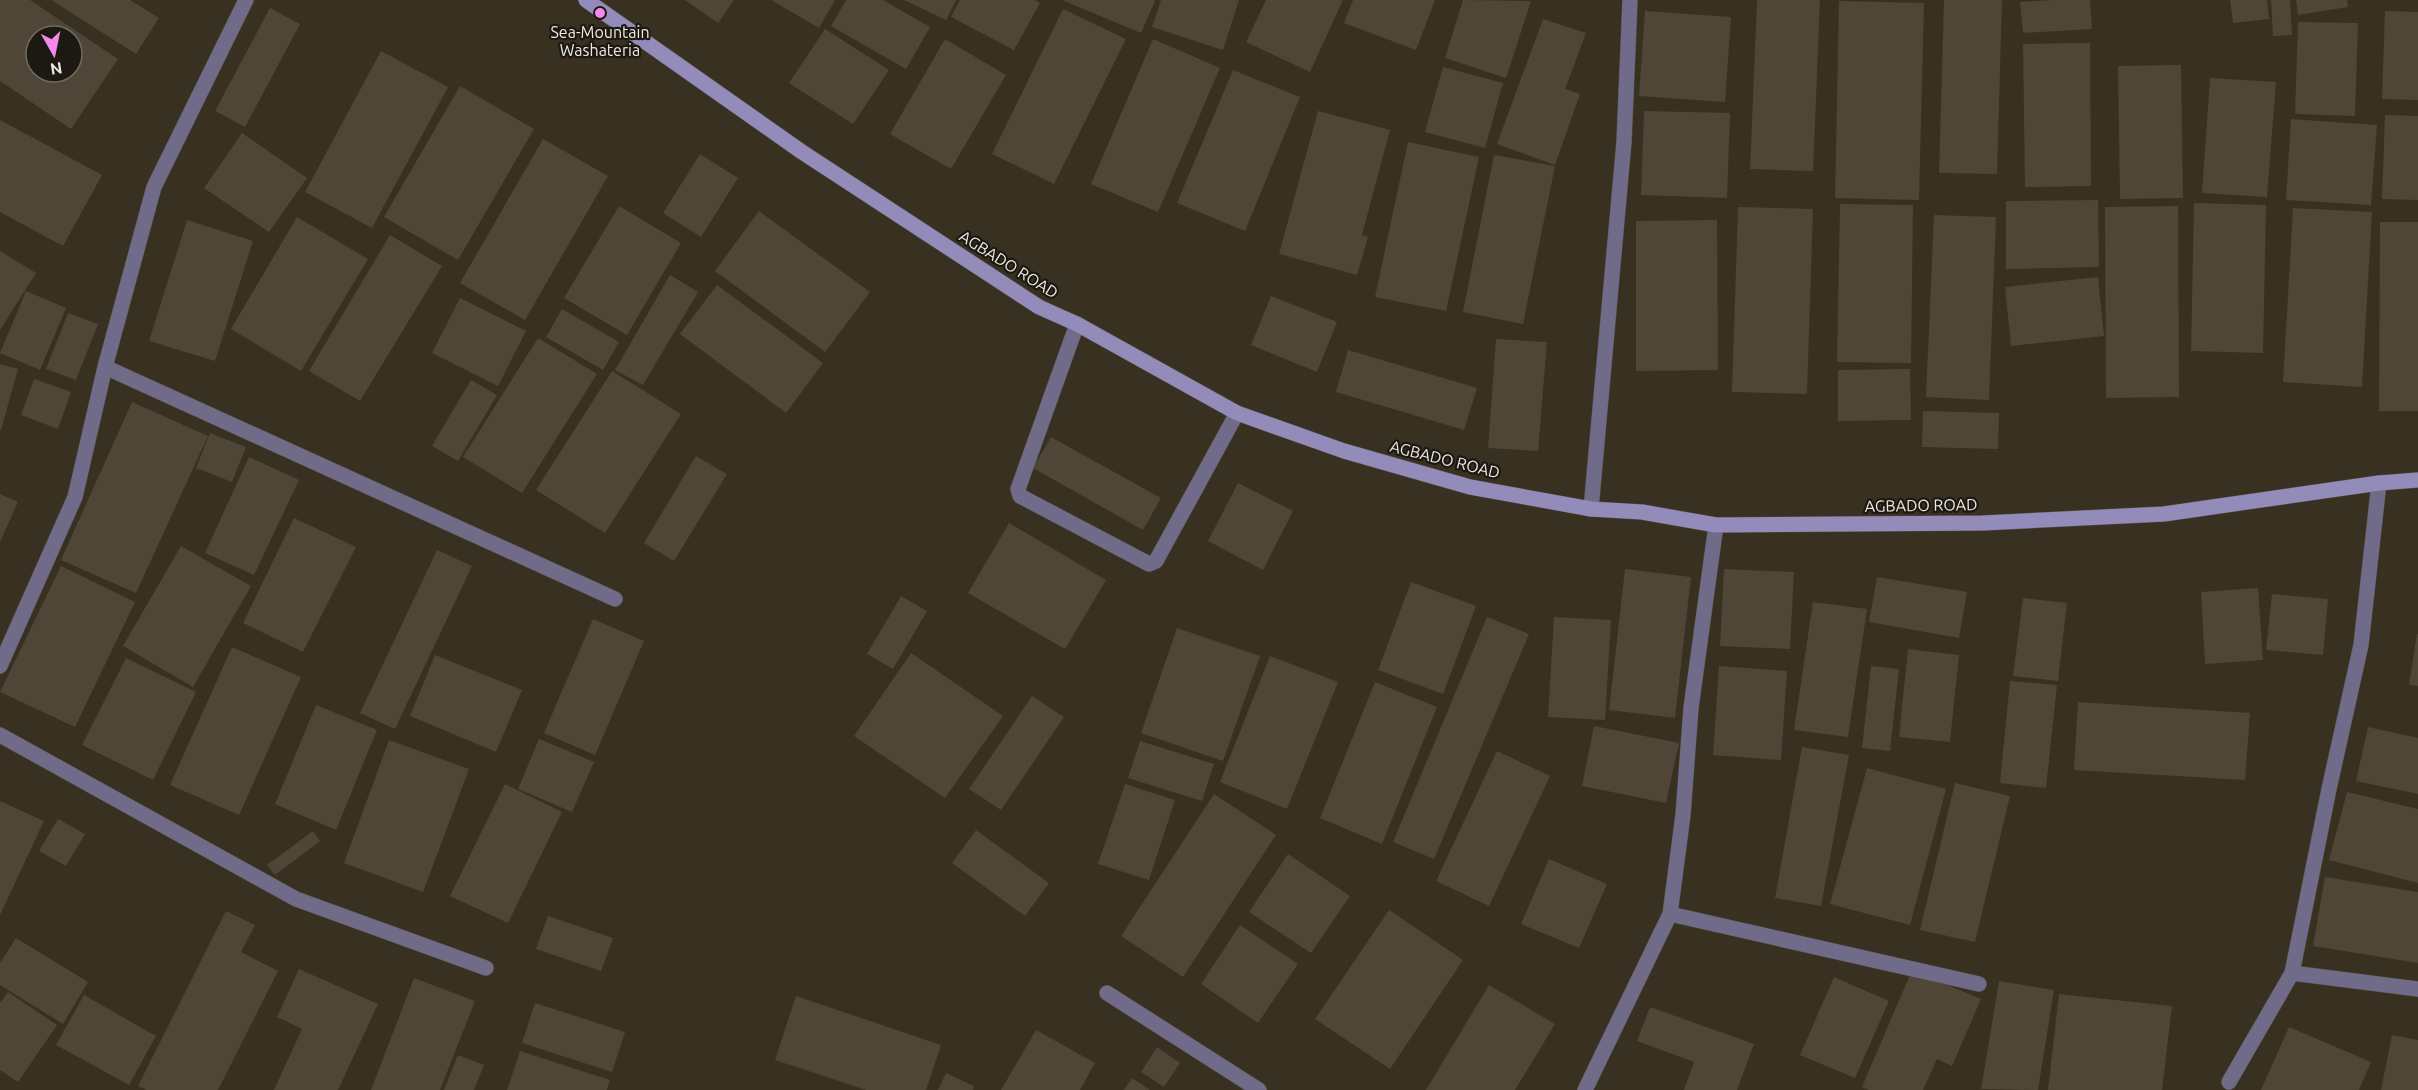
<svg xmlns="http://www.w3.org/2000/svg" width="2418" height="1090" font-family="Ubuntu,sans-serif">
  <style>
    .building { fill: #4f4637; fill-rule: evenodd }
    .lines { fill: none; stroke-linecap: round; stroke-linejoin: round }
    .service-casing { stroke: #554e40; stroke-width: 16 }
    .minor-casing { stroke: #554e40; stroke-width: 16 }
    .secondary-casing { stroke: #554e40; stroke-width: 16 }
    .service { stroke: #706b88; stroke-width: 15 }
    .minor { stroke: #706b88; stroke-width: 15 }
    .secondary { stroke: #938bb9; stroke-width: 15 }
    .poi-dot { fill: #f788eb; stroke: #1c1812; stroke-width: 2 }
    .labels { text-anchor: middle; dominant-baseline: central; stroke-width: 4.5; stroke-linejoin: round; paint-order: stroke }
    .poi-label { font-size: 16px; fill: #eee9e0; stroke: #1c1812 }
    .street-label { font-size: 16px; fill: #eee9e0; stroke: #1c1812 }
  </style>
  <rect width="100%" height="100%" fill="#383021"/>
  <path class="building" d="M0,0h30l88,59 -47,70 -71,-48zM36,36h36v36h-36z
    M51,0h79l29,18 -23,36z
    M685,0h49l-16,23z
    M771,0h64l-16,28z
    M846,0h37l47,27 -24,42 -75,-43z
    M904,0h52l-10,20z
    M960,0h75l5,3 -26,47 -63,-33z
    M1062,0h91l2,1 -14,32z
    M1161,0h78l-16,50 -71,-23z
    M1266,0h77l-33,72 -64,-30z
    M1353,0h82l-19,50 -72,-27z
    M1463,0l68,1 -25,77 -61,-20z
    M1757,0h63l-7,171 -63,-2z
    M1944,0h58l-5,174 -58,-1z
    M2052,0h38l2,29 -69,4 -3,-31z
    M2230,0h37l2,19 -36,4z
    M2271,0h19l2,35 -19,1z
    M2296,0h51l1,7 -50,8z
    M1839,1l85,2 -5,197 -84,-2z
    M270,8l30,16 -55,103 -30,-16z
    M1063,9l63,30 -72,145 -62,-30z
    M1645,11l86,6 -6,85 -86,-6z
    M2385,11l33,1v88l-36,-1z
    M1543,19l43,14 -21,56 15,5 -25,71 -58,-21z
    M2298,22l60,1 -3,93 -60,-2z
    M825,29l64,41 -36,54 -64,-41z
    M945,39l61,36 -55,94 -61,-35z
    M1153,39l67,29 -62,144 -67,-28z
    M2090,43l1,143 -66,1 -2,-143z
    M381,51l67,36 -76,141 -67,-36z
    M2181,65l2,133 -63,1 -2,-133z
    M1443,67l60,16 -18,65 -60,-16z
    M1233,70l67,27 -55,134 -68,-28z
    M2210,78l66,4 -9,115 -65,-4z
    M460,86l74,43 -76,131 -74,-43z
    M1318,111l72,19 -28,105 6,2 -11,38 -78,-21z
    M1644,111l86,2 -3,85 -86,-3z
    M2385,115l33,1v84l-36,-1z
    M2291,119l86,6 -6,80 -85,-5z
    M0,120l102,55 -39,71 -63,-34z
    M242,133l65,45 -38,54 -65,-44z
    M543,139l65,37 -83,144 -65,-37z
    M1408,142l71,15 -33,154 -71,-14z
    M700,154l38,24 -37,59 -38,-24z
    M1494,155l61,11 -32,158 -60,-12z
    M2098,200l1,67 -93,2v-68z
    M2194,203l72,2 -3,148 -72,-2z
    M1840,204l73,1 -2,158 -74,-1z
    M619,206l62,37 -54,92 -63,-37z
    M2178,206l1,191 -73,1 -1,-191z
    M1738,207l75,2 -6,185 -75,-2z
    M2293,208l79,4 -10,175 -79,-5z
    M759,211l111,81 -45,60 -110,-81z
    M1934,215l62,2 -7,183 -63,-3z
    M297,217l71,42 -67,112 -70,-42z
    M187,220l66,21 -38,120 -66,-20z
    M1717,220l1,150 -82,1v-150z
    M2380,222h38v189h-39z
    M390,235l52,31 -82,135 -51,-30z
    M0,251l36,22 -36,57z
    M670,275l28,17 -55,93 -28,-15z
    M2098,277l6,59 -93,10 -6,-59z
    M717,285l106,78 -37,50 -106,-79z
    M26,291l40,17 -26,62 -40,-17z
    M1271,296l66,26 -20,50 -66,-27z
    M460,298l66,33 -28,55 -66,-33z
    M562,309l57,33 -16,28 -57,-33z
    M68,313l30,11 -22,56 -30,-11z
    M538,338l59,36 -75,119 -59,-36z
    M1496,339l51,3 -9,109 -50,-3z
    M1348,350l129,38 -13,42 -128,-38z
    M0,364l18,5 -17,61h-1z
    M1910,369l1,51 -73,1v-51z
    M612,371l69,43 -76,119 -69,-43z
    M34,379l37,13 -13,37 -37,-14z
    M471,380l26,15 -39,66 -26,-15z
    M132,402l76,34 -72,157 -75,-33z
    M1923,411l76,2 -1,36 -76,-2z
    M210,433l36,14 -14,35 -36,-14z
    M1051,437l110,61 -18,32 -110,-62z
    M696,456l31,18 -53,87 -30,-18z
    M249,457l50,23 -45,95 -49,-22z
    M1238,483l55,28 -30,59 -55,-29z
    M0,494l18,8 -18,40z
    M294,518l62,29 -53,105 -60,-29z
    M1009,523l97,57 -41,69 -97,-56z
    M181,546l70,40 -58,101 -70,-41z
    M437,550l35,16 -77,163 -35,-16z
    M61,566l74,36 -60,125 -75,-35z
    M1625,569l66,8 -16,141 -66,-8z
    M1724,569l70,3 -4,77 -70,-3z
    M1877,577l90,15 -8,46 -90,-16z
    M1411,582l65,24 -33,88 -65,-24z
    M2258,588l5,72 -58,4 -4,-72z
    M2272,594l56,5 -5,56 -57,-5z
    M901,596l26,15 -34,58 -26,-15z
    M2023,598l44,5 -9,78 -45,-5z
    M1813,602l54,7 -19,128 -54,-7z
    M1487,617l42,17 -95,225 -41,-17z
    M1554,617l57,3 -6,100 -57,-3z
    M593,619l51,22 -49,114 -51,-22z
    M1177,628l83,28 -37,105 -82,-28z
    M2417,634h1v52l-9,-1z
    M232,647l69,30 -62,138 -69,-30z
    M1908,649l51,6 -9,87 -51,-5z
    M911,653l92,63 -58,82 -91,-62z
    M435,655l87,35 -26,62 -86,-36z
    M1270,656l68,26 -51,127 -67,-27z
    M126,658l70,34 -43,88 -71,-35z
    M1719,666l68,5 -6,89 -68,-5z
    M1871,666l28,3 -9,82 -28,-3z
    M2010,681l47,4 -11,103 -46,-5z
    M1375,682l62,25 -55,137 -62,-26z
    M1032,696l32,21 -63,93 -32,-21z
    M2078,702l172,11 -5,67 -171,-10z
    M316,705l61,25 -41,100 -61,-26z
    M1594,726l85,17 -13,60 -84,-17z
    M2368,727l50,11v56l-62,-13z
    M539,739l55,23 -22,50 -54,-23z
    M389,740l80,29 -46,123 -79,-29z
    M1140,741l74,23 -12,37 -74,-23z
    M1802,747l47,8 -28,151 -46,-8z
    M1497,751l53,25 -61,130 -53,-25z
    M1867,768l79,21 -36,136 -80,-21z
    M1955,783l55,13 -35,146 -55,-12z
    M505,784l57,28 -54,111 -58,-27z
    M1125,784l50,16 -26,80 -51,-16z
    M2347,792l71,17v74l-89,-23z
    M1214,794l62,41 -93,142 -62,-41z
    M0,801l44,20 -44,94z
    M58,819l27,15 -19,32 -27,-15z
    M976,830l73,53 -24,33 -73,-53z
    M313,831l7,10 -45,34 -8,-10z
    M1288,854l62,42 -39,57 -62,-41z
    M1549,859l58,25 -28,64 -58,-24z
    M2325,877l93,15v71l-105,-17z
    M1389,910l74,50 -73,109 -75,-50z
    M226,911l29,14 -14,27 37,19 -60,119h-71l-9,-4z
    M548,916l65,22 -12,33 -65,-22z
    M1240,925l58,39 -40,59 -57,-39z
    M16,938l72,44 -25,42 -63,-39v-22z
    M299,969l79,35 -40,86h-64l28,-61 -25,-12z
    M1912,970l69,29 -29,67 -15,-7 -14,31h-54l-7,-3z
    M1834,977l55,24 -34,77 -55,-23z
    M414,978l61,23 -35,89h-69z
    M1999,981l55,9 -16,100 -57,-1z
    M1489,985l66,39 -40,66h-89z
    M8,992l49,33 -39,57 -18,-12v-67z
    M2059,994l113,12 -10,84h-114z
    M84,995l72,41 -27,49 -73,-40z
    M796,996l145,49 -15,45h-60l-91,-30z
    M535,1003l90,29 -13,40 -90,-29z
    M1650,1007l104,37 -17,46h-53l10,-28 -57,-21z
    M2289,1027l82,35 -12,28h-98z
    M1036,1030l59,33 -15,27h-79z
    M2392,1035l26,5v50h-37z
    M1157,1047l23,16 -16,24 -23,-15z
    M520,1051l90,29 -3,10h-100z
    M458,1055l26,10 -10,25h-30z
    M946,1073l28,13 -1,4h-35z
    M1132,1078l18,12h-26z"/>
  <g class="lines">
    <defs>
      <path id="service" d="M1077,324l-59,165 2,7 129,68 7,-3 81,-148"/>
      <path id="minor" d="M105,367l510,232
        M1591,509l33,-367 6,-142
        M0,666l75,-169 30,-130 49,-180 92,-187
        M0,735l296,164 190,69
        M1670,914l309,70
        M2292,973l126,16
        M1107,993l152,97
        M2229,1082l63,-109 37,-184 32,-144 18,-162
        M1585,1090l85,-176 13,-99 8,-107 25,-183"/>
      <path id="secondary" d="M586,0l216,152 237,155 38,17 160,89 107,38 126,36 121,22 51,3 74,13 267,-2 181,-9 215,-31 39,-3"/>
    </defs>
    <use href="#service" class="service-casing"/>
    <use href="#minor" class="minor-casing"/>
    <use href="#secondary" class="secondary-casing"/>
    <use href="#service" class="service"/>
    <use href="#minor" class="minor"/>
    <use href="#secondary" class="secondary"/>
  </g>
  <circle class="poi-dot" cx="600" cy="13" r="6"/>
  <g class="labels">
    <g class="poi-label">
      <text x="600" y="32">Sea-Mountain<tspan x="600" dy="18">Washateria</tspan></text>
    </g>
    <g class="street-label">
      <text transform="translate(1009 264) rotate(32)">AGBADO ROAD</text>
      <text transform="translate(1445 459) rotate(14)">AGBADO ROAD</text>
      <text transform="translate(1921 505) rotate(-1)">AGBADO ROAD</text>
    </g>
  </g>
  <g transform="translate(54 54) rotate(171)"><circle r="28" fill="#1c1812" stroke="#706c64" stroke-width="1.5"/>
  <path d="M0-4.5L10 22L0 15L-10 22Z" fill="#f788eb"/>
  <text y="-9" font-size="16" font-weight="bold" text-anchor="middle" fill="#eee9e0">N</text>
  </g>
</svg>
